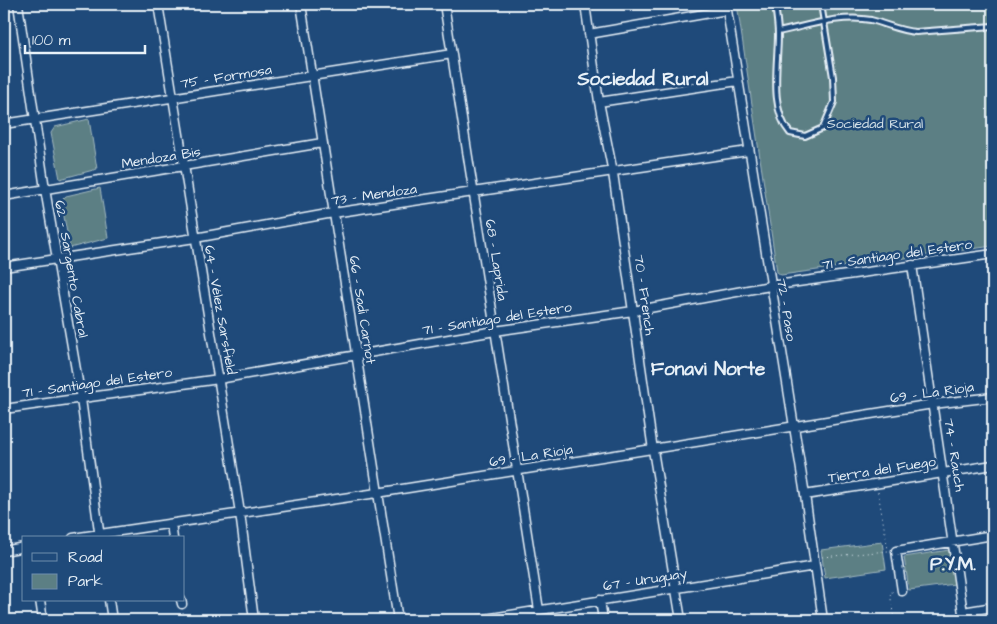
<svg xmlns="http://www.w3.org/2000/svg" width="997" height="624" font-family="'Architects Daughter',sans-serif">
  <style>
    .green { fill: #5c7f84; stroke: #a2b8be }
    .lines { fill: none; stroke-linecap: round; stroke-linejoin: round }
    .lane-casing { stroke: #e8f1f8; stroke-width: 8 }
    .street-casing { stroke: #e8f1f8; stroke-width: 11 }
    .path { stroke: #e8f1f8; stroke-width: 1; stroke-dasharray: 1 4; stroke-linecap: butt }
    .lane { stroke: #1f4a7a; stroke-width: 4 }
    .street { stroke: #1f4a7a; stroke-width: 8 }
    .labels { text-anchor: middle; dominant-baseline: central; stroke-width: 5; stroke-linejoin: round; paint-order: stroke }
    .street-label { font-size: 14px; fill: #e8f1f8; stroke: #1f4a7a }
    .park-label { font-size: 14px; fill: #d3e0e7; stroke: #1f4a7a }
    .district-label { font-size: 19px; font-weight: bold; fill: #e8f1f8; stroke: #1f4a7a }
  </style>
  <rect width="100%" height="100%" fill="#1f4a7a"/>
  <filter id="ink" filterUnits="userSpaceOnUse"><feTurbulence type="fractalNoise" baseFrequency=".02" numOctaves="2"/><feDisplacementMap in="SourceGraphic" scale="10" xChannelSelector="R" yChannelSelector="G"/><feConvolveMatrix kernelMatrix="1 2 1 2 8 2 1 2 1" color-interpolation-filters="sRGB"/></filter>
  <g filter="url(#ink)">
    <path class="green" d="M737,4h256v242l-212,29 -4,-3z
      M89,119l8,50 -37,10 -9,-46 4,-6z
      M100,188l8,50 -38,10 -9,-47 5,-5z
      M882,542l4,27 -61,9 -4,-28z
      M949,550l6,34 -46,6 -5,-33z"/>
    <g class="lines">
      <defs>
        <path id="lane" d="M775,4c1,10 3,20 3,31 0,29 -9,74 12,98l15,3 18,-8 11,-26 -1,-25 -12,-73
          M778,32c29,-6 63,-18 93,-12 15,4 29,11 45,12l77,-6"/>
        <path id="street" d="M18,4l27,185 36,210 19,139
          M158,4l82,509 14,107
          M301,4l97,616
          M444,4l95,606
          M585,4l14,98 14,71 40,277 28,170
          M726,4l79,491 18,125
          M589,34l138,-24
          M599,102l139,-21
          M4,124l448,-70
          M4,196l318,-53
          M912,265l52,355
          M4,267l191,-29 138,-25 415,-62
          M4,409l215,-30 276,-48 138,-20 137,-25 223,-32
          M805,495l188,-30
          M171,524l2,14
          M73,538l304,-45 556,-89 60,-7
          M4,551l20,-4
          M902,591l-6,-40 97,-16
          M40,600l3,20
          M109,600l3,20
          M181,600l1,4
          M600,600l3,20
          M963,612l30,-5
          M479,620l336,-54"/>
      </defs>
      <use href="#lane" class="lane-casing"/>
      <use href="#street" class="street-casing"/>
      <path class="path" d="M878,492l10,58
        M822,557l66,-6
        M183,612l1,8
        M894,620l-4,-28h4"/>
      <use href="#lane" class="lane"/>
      <use href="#street" class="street"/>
    </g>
  </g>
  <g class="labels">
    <g class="street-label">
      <text transform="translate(226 77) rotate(-9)">75 - Formosa</text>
      <text transform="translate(161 158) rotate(-9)">Mendoza Bis</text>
      <text transform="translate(374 195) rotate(-8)">73 - Mendoza</text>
      <text transform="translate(897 255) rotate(-8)">71 - Santiago del Estero</text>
      <text transform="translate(496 260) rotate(81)">68 - Laprida</text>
      <text transform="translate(71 269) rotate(80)">62 - Sargento Cabral</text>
      <text transform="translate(644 295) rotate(82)">70 - French</text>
      <text transform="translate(220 310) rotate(80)">64 - Vélez Sarsfield</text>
      <text transform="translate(362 310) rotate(81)">66 - Sadi Carnot</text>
      <text transform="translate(786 310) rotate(81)">72 - Paso</text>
      <text transform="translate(497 319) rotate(-9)">71 - Santiago del Estero</text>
      <text transform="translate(97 383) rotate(-8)">71 - Santiago del Estero</text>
      <text transform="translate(932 393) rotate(-8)">69 - La Rioja</text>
      <text transform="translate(954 455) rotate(81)">74 - Rauch</text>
      <text transform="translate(531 456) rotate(-9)">69 - La Rioja</text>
      <text transform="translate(882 470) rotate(-9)">Tierra del Fuego</text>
      <text transform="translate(645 580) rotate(-9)">67 - Uruguay</text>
    </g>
    <g class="park-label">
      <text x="875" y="124">Sociedad Rural</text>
    </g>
    <g class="district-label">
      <text x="643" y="79">Sociedad Rural</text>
      <text x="708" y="369">Fonavi Norte</text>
      <text x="953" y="564">P.Y.M.</text>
    </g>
  </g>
  <rect width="997" height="624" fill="none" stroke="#1f4a7a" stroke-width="20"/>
  <rect x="10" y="10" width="977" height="604" fill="none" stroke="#e8f1f8" stroke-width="2" filter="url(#ink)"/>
  <rect x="22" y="536" width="162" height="65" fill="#1f4a7a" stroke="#6f8dac"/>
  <rect x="32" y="553" width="25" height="8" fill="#1f4a7a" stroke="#6f8dac"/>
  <text x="68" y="562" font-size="15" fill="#e8f1f8">Road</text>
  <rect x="32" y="574" width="25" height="15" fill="#5c7f84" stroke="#6f8dac"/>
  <text x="68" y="586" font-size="15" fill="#e8f1f8">Park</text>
  <path d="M25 45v8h120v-8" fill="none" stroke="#e8f1f8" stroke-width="2.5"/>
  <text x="32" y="45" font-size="15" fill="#e8f1f8" stroke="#1f4a7a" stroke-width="4" paint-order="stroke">100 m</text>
</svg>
